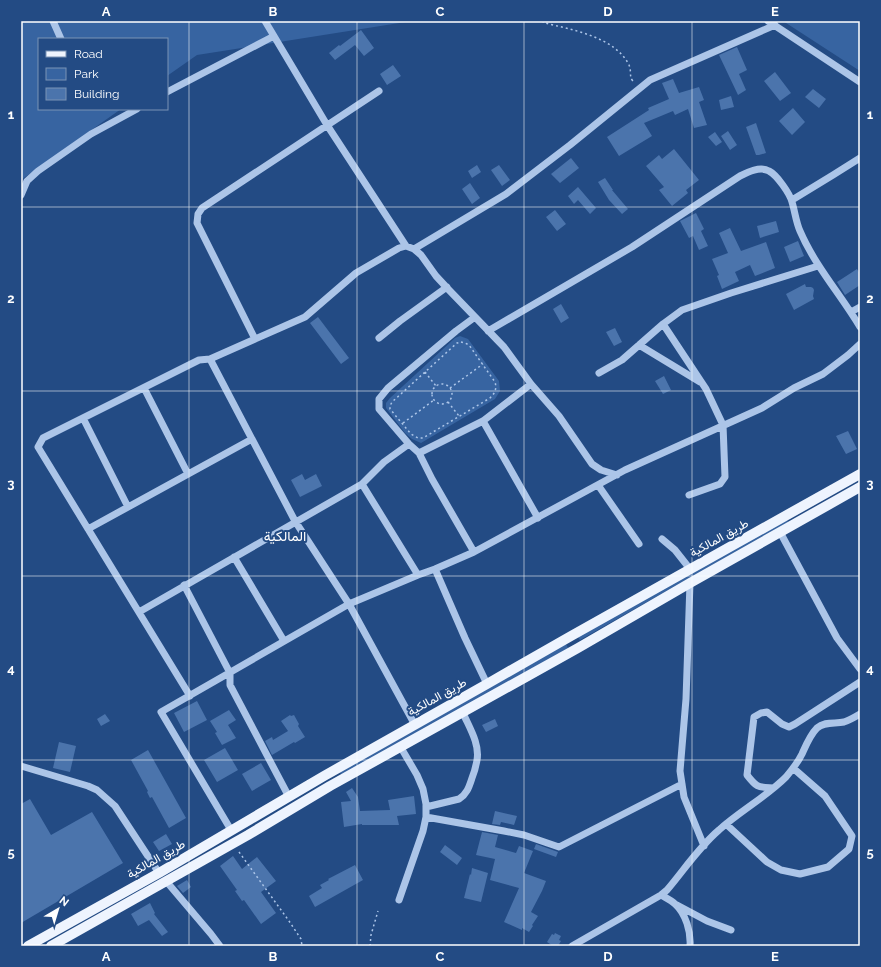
<svg xmlns="http://www.w3.org/2000/svg" width="881" height="967" font-family="Raleway,Vazirmatn,sans-serif">
  <style>
    .green { fill: #3764a1 }
    .building { fill: #4b74ac }
    .lines { fill: none; stroke-linecap: round; stroke-linejoin: round }
    .path { stroke: #acc5e8; stroke-width: 1.5; stroke-dasharray: 2 3; stroke-linecap: butt }
    .minor { stroke: #acc5e8; stroke-width: 7 }
    .major { stroke: #eef4fe; stroke-width: 10 }
    .grid { fill: none; stroke: #fff; stroke-width: 1; stroke-opacity: 0.55 }
    .labels { text-anchor: middle; dominant-baseline: central; stroke-width: 4; stroke-linejoin: round; paint-order: stroke }
    .street-label { font-size: 12px; fill: #fff; stroke: #234b84 }
    .quarter-label { font-size: 14px; fill: #fff; stroke: #234b84 }
    .neatline { fill: none; stroke: #fff; stroke-width: 1.5 }
    .grid-label { font-size: 13px; text-anchor: middle; font-weight: bold; fill: #fff }
  </style>
  <rect width="100%" height="100%" fill="#234b84"/>
  <path class="green" d="M21,21h391l-215,34 -30,21v-37h-128v70h82l-100,71z
    M783,21h77v50z
    M460,336l8,3 31,42 1,10 -5,8 -74,44 -9,-4 -7,-6 -19,-25v-5l4,-5 65,-60z
    M787,519l1,3 -208,118 -2,-3z
    M566,644l2,4 -226,128 -2,-4z"/>
  <path class="building" d="M361,30l13,18 -10,8 -9,-11 -20,15 -6,-7 10,-8 1,1z
    M737,47l10,23 -8,4 7,16 -8,5 -19,-40z
    M393,65l8,11 -14,9 -7,-11z
    M775,72l16,21 -11,8 -16,-20z
    M673,79l6,14 20,-6 5,13 -5,2 8,23 -13,3 -6,-19 -13,6 -2,-4 -29,12 8,13 -33,20 -12,-19 42,-27 -1,-2 21,-9 -7,-16z
    M813,89l13,10 -7,9 -14,-11z
    M731,96l3,11 -13,3 -2,-10z
    M793,108l12,14 -13,13 -13,-14z
    M756,123l10,30 -7,2h-3l-10,-28z
    M728,131l9,14 -7,5 -9,-14z
    M715,132l7,10 -6,4 -8,-9z
    M674,149l25,31 -13,10 2,3 -16,13 -13,-16 5,-3 -18,-21 13,-11 3,4z
    M571,158l8,10 -19,15 -9,-9z
    M477,165l4,7 -9,6 -4,-7z
    M499,165l11,15 -8,6 -11,-16z
    M605,178l8,12h-1l16,19 -6,5 -13,-14 -11,-18z
    M470,183l10,15 -8,6 -10,-15z
    M578,187l18,21 -6,6 -12,-14 -4,4 -6,-8z
    M555,210l11,14 -9,7 -11,-14z
    M696,213l8,16 -3,2 7,15 -9,4 -6,-14 -4,2 -9,-17z
    M776,221l3,11 -19,6 -3,-12z
    M730,228l11,23 25,-9 9,26 -20,8 -5,-11 -15,7 4,9 -17,8 -5,-13 2,-1 -7,-16 16,-6 -9,-20z
    M798,241l6,15 -14,6 -6,-15z
    M857,269l3,5v11l-15,10 -8,-13z
    M805,284l1,3h5l2,1 1,2 -1,6 1,3 -20,11 -8,-16z
    M561,304l8,14 -8,5 -8,-14z
    M318,317l31,41 -8,6 -31,-41z
    M615,328l7,14 -8,4 -8,-14z
    M664,376l7,14 -8,4 -8,-13z
    M848,431l9,18 -11,5 -10,-18z
    M302,474l3,6 11,-6 6,12 -22,11 -9,-17z
    M197,701l10,19 -23,12 -10,-19z
    M229,710l7,10 -8,5 8,13 -14,7 -7,-12 2,-1 -7,-11z
    M105,714l5,7 -9,5 -4,-7z
    M290,715l1,1 3,-1 5,9 -1,2 7,11 -10,6 -1,-1 -22,13 -7,-14 7,-4 1,3 15,-9 -7,-10z
    M495,719l3,7 -12,6 -4,-7z
    M59,742l17,4 -6,26 -17,-4z
    M225,748l13,22 -21,12 -13,-22z
    M148,750l38,68 -17,10 -17,-31 -2,1 -3,-6 1,-1 -17,-31z
    M261,763l10,17 -19,11 -10,-17z
    M352,788l6,9 2,14 30,-1 -2,-10 26,-4 2,18 -19,2 2,9h-37v-1l-18,3 -3,-25 10,-1 -5,-9z
    M30,799l21,36 41,-23 31,51 -102,60v-119z
    M495,811l22,5 -3,9 -13,-3 -1,3 -8,-1z
    M482,832l16,3 -3,12 21,6 3,-7 14,5 -9,22 22,8 -4,10 -11,21 7,4 -6,9 1,1 -4,6 -7,-4v2l-18,-8 15,-34 -29,-8 5,-21 -19,-4z
    M166,834l6,10 -13,7 -6,-9z
    M536,844l22,8 -2,5 -22,-8z
    M445,845l17,13 -5,7 -17,-13z
    M233,856l9,13 15,-12 19,24 -15,11 15,21 -15,11 -17,-24 -2,1 -7,-10 2,-1 -17,-24z
    M355,865l8,15 -48,27 -6,-11 13,-8 -2,-3 9,-5 -1,-1z
    M472,868l16,5 -7,29 -17,-4 6,-24 1,1z
    M187,880l4,7 -8,6 -6,-7z
    M150,903l5,10 -1,1 14,18 -6,4 -13,-16 -11,6 -7,-12z
    M555,933l6,3 -2,4 2,1 -3,5h-5l-6,-4 5,-8 2,1z"/>
  <g class="lines">
    <path class="path" d="M542,21l3,2c28,7 70,14 84,42 2,4 1,9 2,13 0,1 3,4 3,5
      M461,342l4,1 4,2 26,37c2,7 0,11 -5,16l-67,40h-5l-7,-4 -21,-25v-3l2,-4 65,-59z
      M425,372l11,14
      M432 394a10 10 0 1 1 20 0a10 10 0 1 1-20 0Z
      M450,388l33,-24
      M448,402l11,14
      M403,423l31,-23
      M239,852l50,69 12,18 1,7
      M370,946l1,-11 7,-24"/>
    <path class="minor" d="M53,21l8,18
      M265,21l62,104 79,121
      M768,21l92,61
      M167,92l107,-56
      M21,195l6,-14 11,-10 53,-37 46,-25
      M792,200l41,-25 27,-17
      M414,249l92,-55 64,-49 80,-65 125,-55
      M851,312l9,-5
      M488,331l144,-84 108,-71c8,-4 20,-10 29,-5 8,4 21,23 23,31 3,10 4,20 8,29 15,35 41,64 60,96
      M379,338l21,-17 47,-34
      M255,339l-58,-116 1,-9 4,-6 177,-117
      M639,345l61,37
      M599,373l23,-13 41,-36
      M144,388l44,86
      M83,418l45,89
      M483,421l55,97
      M419,453l64,-32 48,-37
      M362,484l56,91
      M598,485l41,59
      M689,495l31,-11 5,-7 -2,-52 -17,-36 -43,-65 19,-14 49,-17 87,-27
      M88,529l164,-90
      M780,532l57,106 23,31
      M662,539l13,11 15,19
      M474,552l-42,-73 -13,-26 -10,-9 -30,-35v-10l9,-11 68,-57 19,-14
      M234,557l50,84
      M435,569l30,69 22,46
      M690,583l-4,116 -6,72 4,26 20,49
      M184,585l46,88v12l59,112
      M139,612l223,-128 22,-22 25,-18
      M190,696l-152,-249 5,-9 156,-78 11,-1
      M415,725l-66,-121 -54,-83 -85,-162 95,-42 51,-44 43,-25 7,-2 8,3 7,6 15,21 13,14 55,57 27,37 28,32 33,48 9,6 16,5
      M21,766l67,20 9,4 18,16 44,67
      M773,788c-15,-1 -16,0 -26,-13l7,-58 7,-4 6,-1 15,12 7,3 6,-3 65,-42
      M426,807l33,-8c8,-5 10,-12 13,-21 2,-5 4,-12 5,-18 3,-16 -8,-33 -14,-47
      M426,817l78,14 20,4 35,12 123,-63
      M726,824l41,38 14,8 19,4 28,-7 21,-18 3,-13 -27,-40 -32,-28
      M231,830l-70,-118 188,-108 69,-29 17,-6 39,-17 151,-82 137,-62 32,-20 29,-14 25,-19 12,-11
      M166,881l45,53 9,12
      M661,895c5,3 10,5 14,9 11,10 16,28 15,42
      M399,900l24,-69 3,-14v-13l-3,-15 -6,-14 -17,-29
      M677,905l30,16 24,9
      M572,946l89,-51 6,-5c17,-20 32,-43 52,-60 21,-19 47,-33 67,-53 6,-7 12,-15 16,-23 4,-9 8,-19 15,-26 8,-7 18,-4 27,-6 6,-2 11,-5 16,-8"/>
    <path class="major" d="M28,946l131,-73 165,-97 163,-92 84,-48 289,-162
      M51,946l197,-111 82,-49 248,-138 112,-65 170,-96"/>
  </g>
  <path class="grid" d="M189,21v925M357,21v925M524,21v925M692,21v925M21,207h839M21,391h839M21,576h839M21,760h839"/>
  <g class="labels">
    <g class="street-label">
      <text transform="translate(719 538) rotate(-29)">طريق المالكية</text>
      <text transform="translate(437 697) rotate(-29)">طريق المالكية</text>
      <text transform="translate(156 859) rotate(-30)">طريق المالكية</text>
    </g>
    <g class="quarter-label">
      <text x="285" y="536">المالكية</text>
    </g>
  </g>
  <rect width="881" height="967" fill="none" stroke="#234b84" stroke-width="44"/>
  <rect x="38" y="38" width="130" height="72" fill="#234b84" stroke="#7b93b5"/>
  <rect x="46" y="51" width="20" height="6" fill="#eef4fe" stroke="#7b93b5"/>
  <text x="74" y="58" font-size="12" fill="#ffffff">Road</text>
  <rect x="46" y="68" width="20" height="12" fill="#3764a1" stroke="#7b93b5"/>
  <text x="74" y="78" font-size="12" fill="#ffffff">Park</text>
  <rect x="46" y="88" width="20" height="12" fill="#4b74ac" stroke="#7b93b5"/>
  <text x="74" y="98" font-size="12" fill="#ffffff">Building</text>
  <g transform="translate(58 909) rotate(38)" stroke="#234b84" stroke-width="3" paint-order="stroke">
  <path d="M0-3L7 15L0 10L-7 15Z" fill="#ffffff"/>
  <text y="-6" font-size="11" font-weight="bold" text-anchor="middle" fill="#ffffff">N</text>
  </g>
  <rect x="22" y="22" width="837" height="923" class="neatline"/>
  <g class="grid-label">
    <text x="106" y="16">A</text>
    <text x="273" y="16">B</text>
    <text x="440" y="16">C</text>
    <text x="608" y="16">D</text>
    <text x="775" y="16">E</text>
    <text x="11" y="119">1</text>
    <text x="870" y="119">1</text>
    <text x="11" y="303">2</text>
    <text x="870" y="303">2</text>
    <text x="11" y="488">3</text>
    <text x="870" y="488">3</text>
    <text x="11" y="673">4</text>
    <text x="870" y="673">4</text>
    <text x="11" y="857">5</text>
    <text x="870" y="857">5</text>
    <text x="106" y="961">A</text>
    <text x="273" y="961">B</text>
    <text x="440" y="961">C</text>
    <text x="608" y="961">D</text>
    <text x="775" y="961">E</text>
  </g>
</svg>
